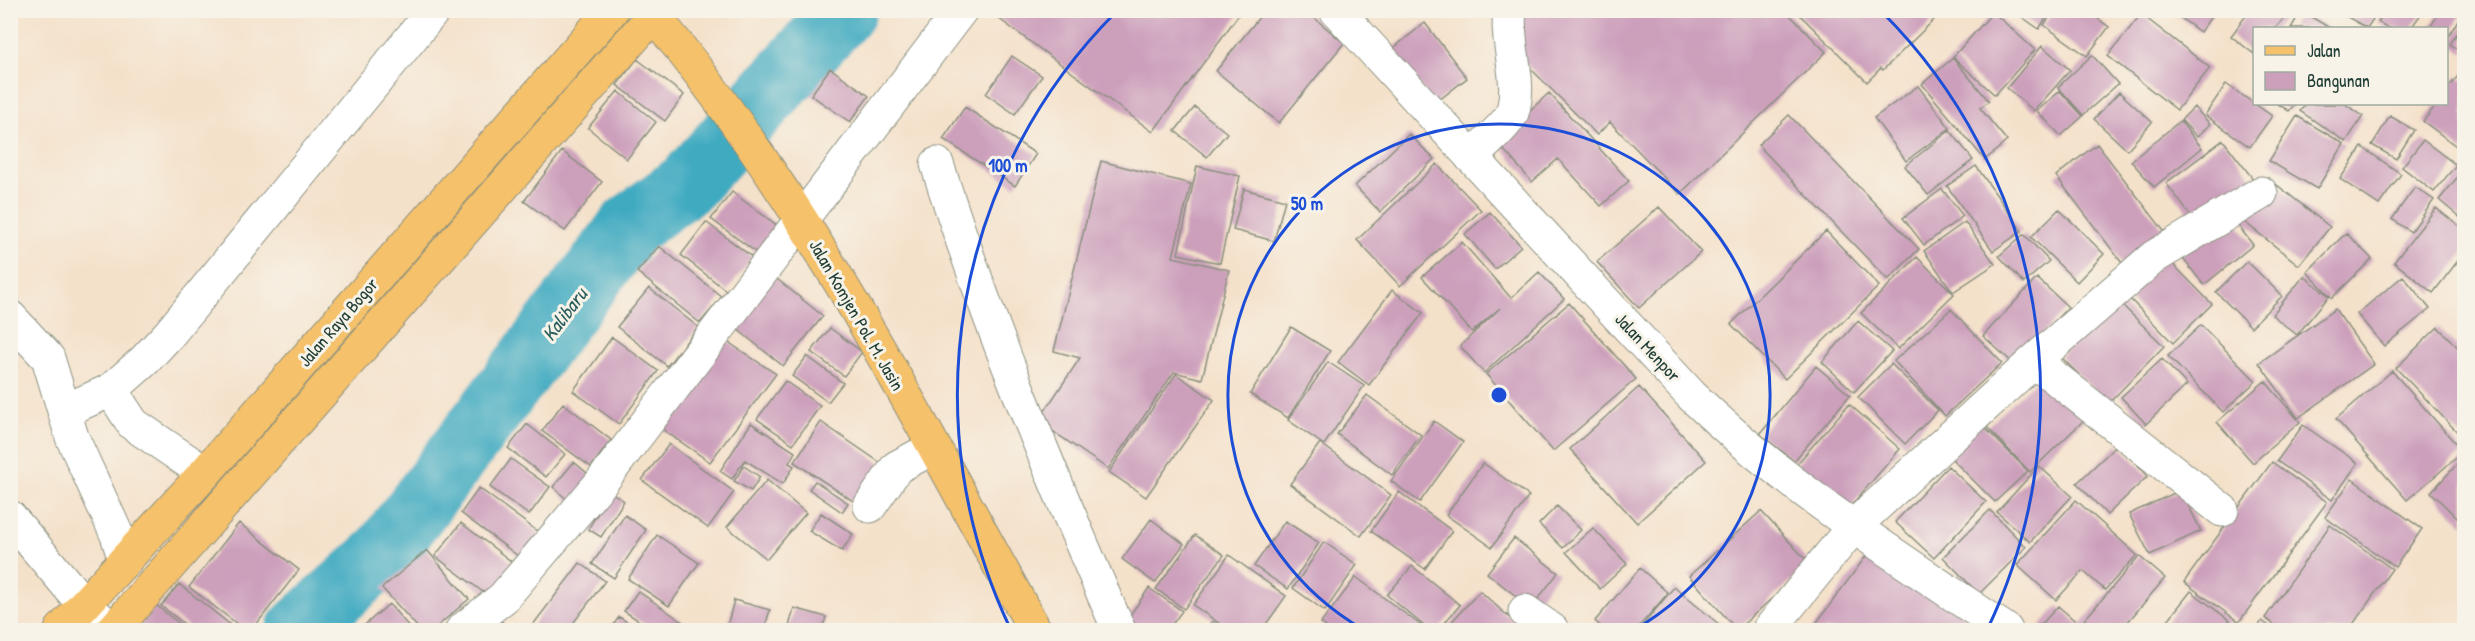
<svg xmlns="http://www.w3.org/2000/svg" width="2475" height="641" font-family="'Patrick Hand',sans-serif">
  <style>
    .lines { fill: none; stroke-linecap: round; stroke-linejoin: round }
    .river { stroke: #41aac1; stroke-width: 64 }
    .building { fill: #cc9fbb }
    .minor-casing { stroke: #8a8f7f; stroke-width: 35 }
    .major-casing { stroke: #8a8f7f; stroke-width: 35 }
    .highway-casing { stroke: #8a8f7f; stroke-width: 35 }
    .minor { stroke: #fff; stroke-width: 33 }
    .major { stroke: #f5c16b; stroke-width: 33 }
    .highway { stroke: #f5c16b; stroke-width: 33 }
    .ring { fill: none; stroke: #1d4ed8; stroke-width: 3 }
    .labels { text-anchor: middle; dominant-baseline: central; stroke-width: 6; stroke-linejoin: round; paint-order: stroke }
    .street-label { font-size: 18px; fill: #1f3d34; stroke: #f7f3e8 }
    .water-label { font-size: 20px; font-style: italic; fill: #295e5e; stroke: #f7f3e8 }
    .centre { fill: #1d4ed8; stroke: #f7f3e8; stroke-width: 3 }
    .ring-label { font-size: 18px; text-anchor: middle; font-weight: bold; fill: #1d4ed8; stroke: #f7f3e8; stroke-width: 6; stroke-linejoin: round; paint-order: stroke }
  </style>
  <rect width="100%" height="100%" fill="#f7f3e8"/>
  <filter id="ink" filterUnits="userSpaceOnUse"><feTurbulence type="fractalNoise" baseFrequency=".0167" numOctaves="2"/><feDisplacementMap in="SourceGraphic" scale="12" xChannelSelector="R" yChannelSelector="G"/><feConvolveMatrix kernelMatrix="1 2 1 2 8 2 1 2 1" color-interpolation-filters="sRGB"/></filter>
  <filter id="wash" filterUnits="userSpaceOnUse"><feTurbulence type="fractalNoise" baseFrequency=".008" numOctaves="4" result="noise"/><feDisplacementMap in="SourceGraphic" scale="24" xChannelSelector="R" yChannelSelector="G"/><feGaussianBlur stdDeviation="1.35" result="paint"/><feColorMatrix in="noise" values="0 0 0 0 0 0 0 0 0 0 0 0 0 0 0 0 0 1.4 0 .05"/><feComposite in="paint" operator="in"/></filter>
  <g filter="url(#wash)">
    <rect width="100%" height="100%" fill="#f4e1ca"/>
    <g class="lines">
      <path class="river" d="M298,630l84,-75 248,-329 58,-43 157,-173"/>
    </g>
    <g id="blocks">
      <path class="building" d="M987,10h255l-89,122z
        M1265,10h40l39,33 -65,80 -63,-52z
        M1526,10h259l41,42 -146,142 -70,-72 -13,13 -84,-84 -1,-27z
        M1795,10h149l-61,60 -2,-2 -14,14z
        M2012,10h39l-12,19z
        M2054,10h32l23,17 -22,29 -43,-31z
        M2170,10h46l-16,22z
        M2250,10h26l9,7 -9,11h-22v26l-23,-18z
        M2335,10h44l-12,18z
        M2386,10h38l-13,18h-23l-10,-6z
        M2441,10h23l-18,30v-12l-16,-1z
        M2301,11l29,17h-39z
        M1993,12l42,38 -40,45 -42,-38z
        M2141,14l69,54 -33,42 -69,-54z
        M1425,23l42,55 -33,26 -42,-55z
        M2463,25l1,1v28l-14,-10z
        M2042,46l28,24 -36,41 -27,-23z
        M2092,55l26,29 -35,31 -25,-28z
        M1012,56l30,20 -27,38 -29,-20z
        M1953,58l36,43 -9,7 27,33 -22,19 -63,-76z
        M637,59l47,36 -19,26 -48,-36z
        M830,68l39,28 -19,26 -39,-27z
        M2458,76l6,5v71l-41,-31 14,-17h9v-14z
        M2226,84l46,32 -22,31 -45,-32z
        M1918,86l32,42 -44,33 -32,-43z
        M618,91l38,31 -29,37 -39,-31z
        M2060,91l23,25 -22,20 -24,-25z
        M2119,92l33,30 -25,28 -33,-31z
        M1549,93l80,88 -28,25 -43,-47 -26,23 -36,-41z
        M2278,104h17l-6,7z
        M2306,104h39l18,12 -17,26 -46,-31z
        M965,107l71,47 -21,32 -72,-47z
        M1195,107l32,26 -20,24 -32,-26z
        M2194,107l16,17 -13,13 -16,-17z
        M1789,115l130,134 -31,31 -130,-135z
        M2297,116l47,28 -27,45 -48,-28z
        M2390,116l24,14 -18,29 -24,-14z
        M2180,121l22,27 -48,39 -23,-26z
        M1950,130l23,30 -45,35 -23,-29z
        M1409,134l25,25 -54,53 -25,-26z
        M2223,140l34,44 -58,43 -33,-44z
        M2423,140l33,25 -22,27 -32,-25z
        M2097,144l67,87 -42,32 -66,-87z
        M2362,147l39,27 -22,31 -39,-26z
        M562,151l40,31 -37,49 -41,-30z
        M1101,161l90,23 -18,73 56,13 -27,109 -28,-7 -66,97 -70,-48 42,-63 -26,-7z
        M1437,164l44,46 -81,76 -43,-46z
        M1197,166l43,10 -20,87 -42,-9z
        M1976,166l46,65 -29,20 -46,-65z
        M2464,169v52l-25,-21z
        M2272,181l58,46 -31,38 -57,-45z
        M2415,187l19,13 -23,32 -19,-13z
        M1244,189l41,11 -11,41 -41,-11z
        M1942,189l21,27 -39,29 -21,-27z
        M732,192l46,34 -21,27 -46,-34z
        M1659,207l42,45 -62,56 -42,-46z
        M2436,208l28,22v23l-31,40 -39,-31z
        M2059,209l45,45 -27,28 -46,-45z
        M1490,212l31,34 -26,23 -30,-35z
        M2230,215l23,30 -49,40 -24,-30z
        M706,222l46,35 -25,34 -46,-36z
        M1965,222l30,42 -42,28 -29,-41z
        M1826,231l53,55 -94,93 -54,-55z
        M2346,233l26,26 -40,39 -25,-26z
        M2024,234l25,27 -25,22 -25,-27z
        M1462,242l49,56 28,-26 25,27 -80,74 -24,-27 40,-38 -28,24 -50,-55z
        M659,246l63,51 -22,26 -63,-51z
        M1917,257l37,37 -56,55 -37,-36z
        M2167,258l45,46 -39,39 -46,-47z
        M2247,261l35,35 -31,31 -35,-35z
        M772,275l51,41 -40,50 -51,-41z
        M2304,276l25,20 -32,39 -25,-20z
        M2403,276l27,33 -46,37 -27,-32z
        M2037,278l31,29 -54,57 -31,-28z
        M649,288l49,39 -31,39 -50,-39z
        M1392,290l31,23 -54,72 -31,-23z
        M2116,299l48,47 -56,58 -48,-48z
        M1569,303l67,76 -83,72 -67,-77z
        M1951,309l51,54 -57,53 -51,-55z
        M2335,309l39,55 -76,54 -39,-55z
        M1858,321l34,30 -38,41 -32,-30z
        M2201,325l55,56 -33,31 -55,-56z
        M1291,327l39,24 -42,67 -38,-24z
        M2438,327l26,27v85l-68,-71z
        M830,328l32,24 -18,24 -33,-24z
        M612,337l46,34 -39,53 -46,-33z
        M725,340l51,34 -66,88 -48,-33z
        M807,356l36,27 -15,19 -36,-26z
        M2162,359l25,26 -41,39 -25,-27z
        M1328,362l36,24 -40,59 -36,-25z
        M1891,364l47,46 -33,34 -47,-47z
        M1816,366l34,29 -56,66 -34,-27z
        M2392,371l71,81 -56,48 -71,-81z
        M1176,374l38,26 -68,97 -37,-25z
        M2041,375l43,45 -54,52 -43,-45z
        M785,381l35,25 -27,38 -36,-25z
        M2265,381l35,41 -47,41 -36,-41z
        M1639,387l67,74 -69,62 -67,-74z
        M1367,395l54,40 -29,40 -55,-41z
        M563,403l48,37 -20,27 -49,-36z
        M1849,404l51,45 -51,59 -52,-44z
        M1434,421l29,21 -43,60 -29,-21z
        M821,422l61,42 -26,39 -62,-41z
        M751,423l44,29 -6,11 5,3 -11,18 -38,-24 -13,19 -12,-8z
        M527,424l38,30 -19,23 -38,-29z
        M1981,424l47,47 -33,31 -46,-46z
        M2303,425l55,38 -26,37 -55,-39z
        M1320,443l71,52 -30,41 -71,-52z
        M669,444l65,48 -26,36 -66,-48z
        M2118,444l30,32 -41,39 -30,-32z
        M2464,457v68l-33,-33z
        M511,459l39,28 -21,28 -39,-28z
        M574,462l20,17 -22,25 -19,-17z
        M2272,462l55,40 -88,120 -55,-40z
        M1483,463l46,33 -37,51 -46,-32z
        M744,466l16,11 -9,14 -17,-10z
        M1948,466l38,36 -52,56 -39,-36z
        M2039,466l33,30 -42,46 -33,-30z
        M2352,479l70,50 -27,38 -70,-50z
        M767,480l39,33 -39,46 -40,-32z
        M815,481l33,22 -6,9 -33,-23z
        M479,488l66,49 -19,25 -65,-49z
        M2181,490l20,41 -51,24 -21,-41z
        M611,492l13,9 -23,36 -13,-8z
        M1399,492l53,39 -27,38 -54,-38z
        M2076,500l61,55 -32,35 -22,-19 -27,29 -39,-35z
        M1557,506l24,24 -18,18 -24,-24z
        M1990,510l36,37 -47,47 -36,-37z
        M1761,511l49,53 -73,66 -48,-54z
        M821,513l32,21 -11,17 -33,-20z
        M625,515l21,15 -32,48 -22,-14z
        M1151,519l33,25 -29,39 -33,-24z
        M1285,521l34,22 -31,46 -34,-23z
        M239,523l60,47 -47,60h-7l-56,-43z
        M461,523l55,42 -25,33 -56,-42z
        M2330,525l62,44 -43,61h-67l-17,-12z
        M1593,528l34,36 -27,25 -34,-37z
        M657,535l42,28 -30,43 -41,-27z
        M1195,535l29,20 -40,54 -28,-20z
        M1514,538l44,35 -27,35 -44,-35z
        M1324,542l33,23 -32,46 -32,-23z
        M1872,548l104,77 -4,5h-161z
        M427,550l42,49 -36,31h-13l-38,-42z
        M1229,555l57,41 -24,34h-33l-36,-25z
        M2139,556l26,22 -44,52h-76l-5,-4 18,-20 22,19z
        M580,563l25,18 -37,49h-39z
        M1412,566l48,39 -22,25h-9l-42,-35z
        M1640,568l28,25 -32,37h-31l-10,-9z
        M1356,577l71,53h-97l-9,-7z
        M179,584l58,46h-45l-31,-24z
        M1674,587l52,43h-87z
        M1149,588l33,23 -14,19h-30l-13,-8z
        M638,591l55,38 -1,1h-39l-29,-19z
        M1480,591l43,39h-79z
        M2191,591l39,30 -7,9h-63z
        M734,600l36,10 -6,20h-38z
        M389,604l23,26h-53z
        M156,605l31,25h-40l-7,-5z
        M794,608l32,9 -4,13h-34z
        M497,617l13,13h-28z
        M619,617l21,13h-30z
        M1212,621l13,9h-20z
        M2262,621l13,9h-20z"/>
    </g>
  </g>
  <g filter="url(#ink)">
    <use href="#blocks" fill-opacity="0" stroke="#8a8f7f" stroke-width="1.5"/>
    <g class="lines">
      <defs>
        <path id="minor" d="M1336,10l355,385c94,91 207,162 315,235
          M1471,157c10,-10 37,-33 41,-44 11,-32 -7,-69 -2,-103
          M937,164c50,159 115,313 182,466
          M10,317l38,41 24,79 45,98 8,26
          M2034,361l188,149
          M111,390l22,34 72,49
          M64,411l47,-21 33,-29 26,-28 264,-323
          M870,506l27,-39 36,-19
          M10,517l74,88 29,25
          M1525,611l27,19
          M462,630l41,-32 97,-114 361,-474
          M1769,630l84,-103 181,-166 120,-104 107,-64"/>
        <path id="major" d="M649,10c158,187 268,409 386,620"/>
        <path id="highway" d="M61,630l144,-157 407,-463
          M113,630l545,-620"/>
      </defs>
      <use href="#minor" class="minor-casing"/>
      <use href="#major" class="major-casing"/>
      <use href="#highway" class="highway-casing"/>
      <use href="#minor" class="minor"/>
      <use href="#major" class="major"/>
      <use href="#highway" class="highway"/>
    </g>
  </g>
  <g class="ring">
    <path d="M1364 630A271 271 0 1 1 1634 630"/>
    <path d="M1010 628A542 542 0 0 1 1116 12M1882 12A542 542 0 0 1 1988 628"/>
  </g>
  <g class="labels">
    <g class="street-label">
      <text transform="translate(857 315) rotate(60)">Jalan Komjen Pol. M. Jasin</text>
      <text transform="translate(338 322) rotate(-49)">Jalan Raya Bogor</text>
      <text transform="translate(1648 347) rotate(47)">Jalan Menpor</text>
    </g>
    <g class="water-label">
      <text transform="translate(564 314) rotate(-53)">Kalibaru</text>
    </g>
  </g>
  <circle cx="1499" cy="395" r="9" class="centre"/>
  <g class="ring-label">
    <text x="1008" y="172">100 m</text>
    <text x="1307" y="210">50 m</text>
  </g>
  <rect width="2475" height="641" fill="none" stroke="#f7f3e8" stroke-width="36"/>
  <rect x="2253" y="27" width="195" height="78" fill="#f7f3e8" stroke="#a1aaa0" stroke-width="1.5"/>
  <rect x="2265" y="46" width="30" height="9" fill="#f5c16b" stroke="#a1aaa0" stroke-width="1.5"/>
  <text x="2307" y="57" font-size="18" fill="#1f3d34">Jalan</text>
  <rect x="2265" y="72" width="30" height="18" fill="#cc9fbb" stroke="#a1aaa0" stroke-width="1.5"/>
  <text x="2307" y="87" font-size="18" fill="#1f3d34">Bangunan</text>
</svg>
